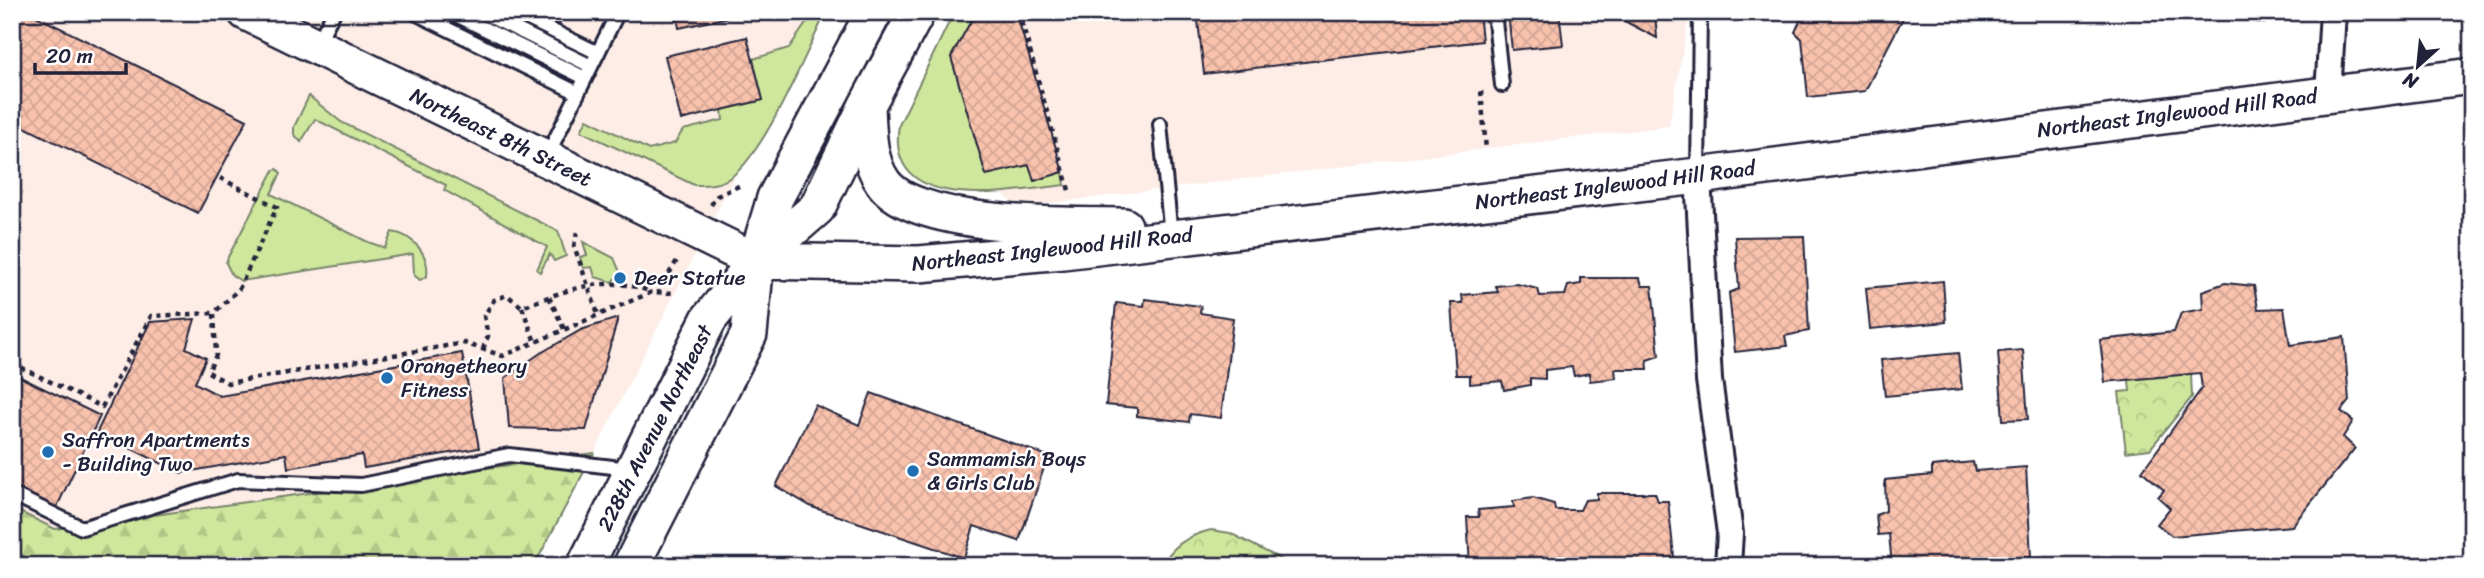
<svg xmlns="http://www.w3.org/2000/svg" width="2484" height="578" font-family="Sriracha,sans-serif">
  <style>
    .built { fill: #fdede6 }
    .green { fill: #cfe79c; stroke: #78846c; stroke-width: 2 }
    .forest { fill: url(#forest-firs); stroke: #78846c; stroke-width: 2 }
    .park { fill: url(#park-crowns); stroke: #78846c; stroke-width: 2 }
    .building { fill: url(#building-cross-hatch); stroke: #22223b; stroke-width: 2 }
    .lines { fill: none; stroke-linecap: round; stroke-linejoin: round }
    .lane-casing { stroke: #22223b; stroke-width: 18 }
    .street-casing { stroke: #22223b; stroke-width: 30 }
    .secondary-casing { stroke: #22223b; stroke-width: 40 }
    .path { stroke: #22223b; stroke-width: 4.5; stroke-dasharray: 5 5; stroke-linecap: butt }
    .lane { stroke: #fff; stroke-width: 12 }
    .street { stroke: #fff; stroke-width: 24 }
    .secondary { stroke: #fff; stroke-width: 35 }
    .poi-dot { fill: #1f6fb2; stroke: #fff; stroke-width: 2.5 }
    .labels { text-anchor: middle; dominant-baseline: central; stroke-width: 5; stroke-linejoin: round; paint-order: stroke }
    .street-label { font-size: 21px; fill: #22223b; stroke: #fff }
    .poi-label { font-size: 21px; fill: #22223b; stroke: #fff; text-anchor: start }
  </style>
  <defs>
    <pattern id="forest-firs" width="22" height="20" patternUnits="userSpaceOnUse" patternTransform="scale(1.75)"><rect width="22" height="20" fill="#cfe79c"/><path d="M5 1l3.5 6h-7zM16 11l3.5 6h-7z" fill="#b1c687"/></pattern>
    <pattern id="park-crowns" width="20" height="18" patternUnits="userSpaceOnUse" patternTransform="scale(1.75)"><rect width="20" height="18" fill="#cfe79c"/><path d="M2 6a3 3 0 1 1 6 0M12 15a3 3 0 1 1 6 0" fill="none" stroke="#b1c687"/></pattern>
    <pattern id="building-cross-hatch" width="8" height="8" patternUnits="userSpaceOnUse" patternTransform="scale(1.75)"><rect width="8" height="8" fill="#f9c2ad"/><path d="M0 0l8 8M0 8l8-8" fill="none" stroke="#d5a696"/></pattern>
  </defs>
  <rect width="100%" height="100%" fill="#fff"/>
  <filter id="ink" filterUnits="userSpaceOnUse"><feTurbulence type="fractalNoise" baseFrequency=".0143" numOctaves="2"/><feDisplacementMap in="SourceGraphic" scale="14" xChannelSelector="R" yChannelSelector="G"/><feConvolveMatrix kernelMatrix="1 2 1 2 8 2 1 2 1" color-interpolation-filters="sRGB"/></filter>
  <g filter="url(#ink)">
    <path class="built" d="M12,12h806l-224,441 -540,76 -42,-21z
      M969,12h721l-21,114 -651,81 -102,-89z"/>
    <path class="green" d="M814,12h12c-20,41 -61,141 -95,165 -11,8 -24,8 -37,8l-113,-54 6,-12 62,31 26,-7 8,-13 40,-10 -1,-10 41,-10 -10,-41 36,-11z
      M954,12h22l-25,45 35,117 43,-9 5,16 29,-9 2,13c-53,6 -181,32 -166,-60z
      M309,96l32,26 217,109 8,25 -12,5 -4,-7 -10,18 -3,-2 10,-23 -103,-57 2,-5 -131,-66 -14,23 -7,-8v-7z
      M277,169l4,4 -10,21 97,48 17,6 7,-16c21,3 38,23 35,44l-7,4 -6,-5 -1,-21 -172,27 -9,-6 -6,-12 2,-6 46,-87z
      M583,242l31,16 6,14 -8,10 -17,-5 -3,-10 -9,1 -3,-11 7,-2z"/>
    <path class="forest" d="M594,453l-60,113h-492l-30,-16v-42l43,21z"/>
    <path class="park" d="M2191,374l1,23 -42,52 -24,3 -7,-60 11,-1 -1,-11z
      M1211,530l19,3 64,33h-132c9,-20 28,-31 49,-36z"/>
    <path class="building" d="M12,12h16l219,108 -49,93 -186,-92z
      M533,12h33l-7,13z
      M676,12h76l-73,16z
      M976,12h40l47,160 -29,9 -5,-16 -43,10 -35,-118z
      M1197,12h282l3,29 -278,33z
      M1508,12h51l4,33 -51,5z
      M1655,12l2,26 -50,-26z
      M1804,12h102l-41,79 -57,6 -6,-58 -7,-7z
      M2209,12h57l-2,11z
      M747,37l16,63 -82,20 -16,-64z
      M1804,236l5,95 -24,5 2,10 -52,6 -6,-59 10,-4 -4,-52z
      M1581,278h59l2,8h10l7,70 -12,4 1,9h-33l1,9 -26,3v-8l-16,3 -2,-9 -27,3v9l-15,-1v7l-26,5 -2,-9 -32,3v-9h-14l-5,-72h12l-1,-8 36,-3 -2,-6 21,-2 21,5 2,7 25,-1 3,-9 13,-2z
      M1943,281l3,41 -76,7 -4,-41z
      M2225,283l29,3 4,23 26,-1 6,37 54,-8 5,64 -8,10 12,10 -10,16 12,11 -63,78 -120,10 -15,-12 13,-16 -12,-11 6,-7 -22,-19 60,-83 -2,-15 -95,9 -5,-42 74,-8 7,-19 22,-4 -1,-18z
      M1145,299l56,7 -1,7 33,5 -12,100 -31,-4 -1,8 -52,-6v-8l-31,-3 10,-102 28,3z
      M618,318l-32,112 -77,-2 -4,-50 34,-24 42,-24z
      M195,319l-9,29 20,10 -11,25 25,13 242,-43 17,95 -115,20 -2,-13 -74,13 -2,-14 -105,19 -84,-41 53,-110z
      M2023,350l5,69 -25,1 -5,-68z
      M1958,353l4,36 -77,7 -4,-36z
      M12,373l88,43 -44,93 -44,-22z
      M871,393l177,63 -29,85 -45,-15 -10,32 -152,-51 -36,-21 39,-81 44,20z
      M1973,462l2,9 51,-4 5,90 -139,9 -3,-32 -11,1 -2,-20 10,-4 -1,-31 47,-5v-9z
      M1597,493h58l3,8h10l7,65h-205l-3,-49h12l-1,-7 36,-3 -1,-6 20,-3 21,6 1,6h25l5,-10 12,-1z"/>
    <g class="lines">
      <defs>
        <path id="lane" d="M413,12l165,81
          M450,12l135,66
          M481,12l110,54
          M514,12l84,41
          M1494,12l8,73
          M317,44l17,-32
          M1160,124l11,112
          M547,156l71,-144
          M1698,173l2,-161
          M12,494l70,34 156,-48 123,5 148,-30 121,14"/>
        <path id="street" d="M2328,94l5,-82
          M1698,176l11,204 21,153 -2,33"/>
        <path id="secondary" d="M246,12l510,249 163,3 144,-13 635,-75 774,-100
          M867,105c1,25 1,56 16,77 32,47 187,43 241,44
          M585,566l124,-247 47,-58 61,-53 50,-103 50,-93
          M631,566l118,-232 7,-73 19,-63 99,-186"/>
      </defs>
      <use href="#lane" class="lane-casing"/>
      <use href="#street" class="street-casing"/>
      <use href="#secondary" class="secondary-casing"/>
      <path class="path" d="M1019,12l51,182
        M1481,91l5,59
        M220,178l57,29 -38,82 -25,24 2,42 -8,17 20,11 236,-40 39,13 149,-64 23,1
        M711,205l6,-9 26,-12
        M577,232l-3,14 24,68
        M669,274l10,-17
        M549,297l15,32
        M522,307l13,35
        M483,349l5,-13 -4,-20 10,-16 13,-5 15,12c42,-16 84,-34 129,-15
        M12,363l90,44 49,-91 63,-3"/>
      <use href="#lane" class="lane"/>
      <use href="#street" class="street"/>
      <use href="#secondary" class="secondary"/>
    </g>
  </g>
  <g class="poi-dot">
    <circle cx="620" cy="278" r="7"/>
    <circle cx="387" cy="378" r="7"/>
    <circle cx="48" cy="452" r="7"/>
    <circle cx="913" cy="471" r="7"/>
  </g>
  <g class="labels">
    <g class="street-label">
      <text transform="translate(2177 113) rotate(-7)">Northeast Inglewood Hill Road</text>
      <text transform="translate(501 137) rotate(26)">Northeast 8th Street</text>
      <text transform="translate(1615 185) rotate(-7)">Northeast Inglewood Hill Road</text>
      <text transform="translate(1052 249) rotate(-6)">Northeast Inglewood Hill Road</text>
      <text transform="translate(655 428) rotate(-63)">228th Avenue Northeast</text>
    </g>
    <g class="poi-label">
      <text x="634" y="278">Deer Statue</text>
      <text x="401" y="366">Orangetheory<tspan x="401" dy="24">Fitness</tspan></text>
      <text x="62" y="440">Saffron Apartments<tspan x="62" dy="24">- Building Two</tspan></text>
      <text x="927" y="459">Sammamish Boys<tspan x="927" dy="24">&amp; Girls Club</tspan></text>
    </g>
  </g>
  <rect width="2484" height="578" fill="none" stroke="#fff" stroke-width="42"/>
  <rect x="21" y="21" width="2442" height="536" fill="none" stroke="#22223b" stroke-width="2.5" filter="url(#ink)"/>
  <g transform="translate(2418 66) rotate(207)" stroke="#ffffff" stroke-width="5" paint-order="stroke">
  <path d="M0-5L12 26L0 18L-12 26Z" fill="#22223b"/>
  <text y="-10" font-size="19" font-weight="bold" text-anchor="middle" fill="#22223b">N</text>
  </g>
  <path d="M35 63v10h91v-10" fill="none" stroke="#22223b" stroke-width="3.5"/>
  <text x="46" y="63" font-size="21" fill="#22223b" stroke="#ffffff" stroke-width="5" paint-order="stroke">20 m</text>
</svg>
